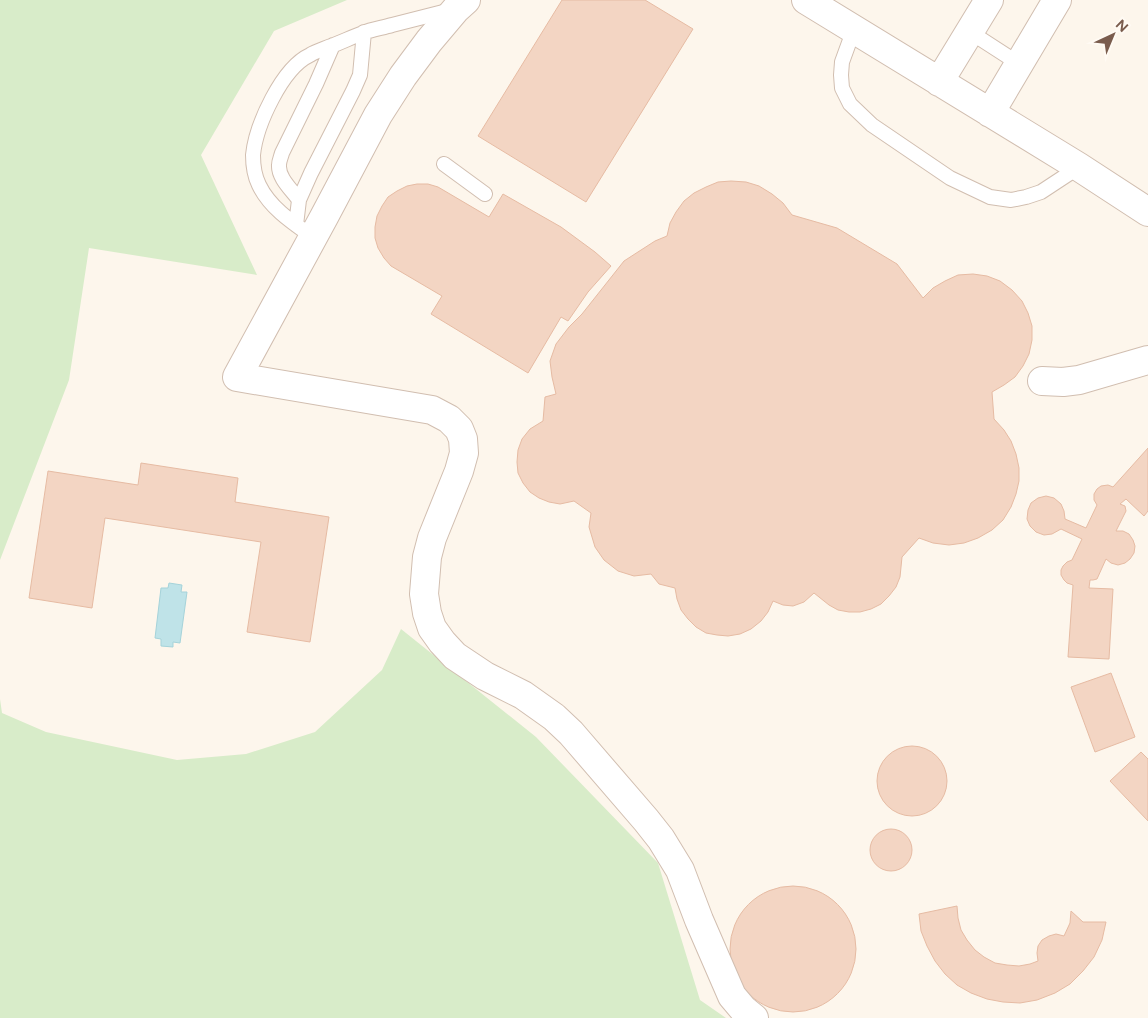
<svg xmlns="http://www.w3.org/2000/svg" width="1148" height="1018" font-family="Figtree,sans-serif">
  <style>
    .green { fill: #d8ecc9 }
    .water { fill: #bfe3e8; stroke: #a5d3da }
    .building { fill: #f3d5c3; stroke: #e6bba3 }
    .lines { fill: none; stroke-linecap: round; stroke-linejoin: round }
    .service-casing { stroke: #d1beb0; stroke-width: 16 }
    .minor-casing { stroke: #d1beb0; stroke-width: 30 }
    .service { stroke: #fff; stroke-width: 14 }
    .minor { stroke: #fff; stroke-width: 28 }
  </style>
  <rect width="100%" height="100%" fill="#fdf6ec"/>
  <path class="green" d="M0,0h347l-73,31 -73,124 56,120 -168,-27 -20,132 -69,180z
    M401,629l135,108 122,126 42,137 26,18h-726v-319l2,14 44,19 131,28 69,-6 69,-22 67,-62z"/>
  <path class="water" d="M169,583l13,2 -1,7h6l-7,51 -7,-1v5l-12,-1v-7l-6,-1 6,-50h7z"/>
  <path class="building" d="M562,0h83l48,29 -107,173 -108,-66z
    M731,181l15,1 13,4 13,8 11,9 9,12 45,13 60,36 26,34 10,-10 12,-7 13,-6 15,-1 14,2 13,5 12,9 10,11 6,12 4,13v14l-3,14 -6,12 -8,11 -11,8 -12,7 2,27 10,11 7,11 5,13 3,14v13l-3,13 -5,13 -8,13 -11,10 -14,8 -14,5 -15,2 -16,-2 -14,-5 -17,19 -2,20 -4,10 -7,9 -8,8 -10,5 -11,3h-11l-11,-2 -9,-5 -15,-12 -10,9 -11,4 -10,-1 -10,-4 -5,11 -7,9 -10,8 -11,5 -12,2 -11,-1 -11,-2 -10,-6 -8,-8 -7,-9 -4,-11 -2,-11 -16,-4 -8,-10 -17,2 -16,-5 -14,-11 -9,-13 -6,-20 2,-14 -17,-12 -14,3 -11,-2 -10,-4 -9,-6 -7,-9 -5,-10 -1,-11 1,-12 4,-11 8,-10 13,-8 2,-24 11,-3 -4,-17 -2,-16 6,-17 13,-17 13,-13 42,-53 31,-20 12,-5 3,-13 6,-11 8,-11 10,-8 12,-6 12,-5z
    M417,184h11l10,3 51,30 14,-23 58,33 34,25 16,14 -23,26 -20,29 -7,-4 -33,56 -97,-59 11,-18 -51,-30 -7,-8 -6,-10 -3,-10v-11l2,-11 5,-10 6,-9 9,-6 10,-5z
    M1148,448v63l-4,5 -18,-17 -6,5 5,2 1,5 -10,20h7l6,3 4,6 2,6 -1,7 -4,6 -5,4 -7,2 -7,-2 -5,-4 -9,20 -4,1h-3l-1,8 24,1 -4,70 -41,-2 5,-72 -6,-2 -3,-3 -3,-5v-5l2,-4 4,-4 5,-2 10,-21 -21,-10 -9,5 -8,1 -8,-3 -6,-6 -3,-7 1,-9 3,-7 7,-5 8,-2 8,2 7,6 3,7 1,8 21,9 11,-23 -3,-5v-6l3,-5 4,-3 7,-1 5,2z
    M141,463l97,15 -3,24 94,15 -19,125 -63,-10 14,-90 -156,-24 -13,90 -63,-10 19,-127 90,14z
    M1111,673l24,64 -40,15 -24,-65z
    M877 781a35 35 0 1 1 70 0a35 35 0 1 1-70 0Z
    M1141,752l7,7v62l-38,-40z
    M870 850a21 21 0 1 1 42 0a21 21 0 1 1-42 0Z
    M730 949a63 63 0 1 1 126 0a63 63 0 1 1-126 0Z
    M957,906l1,12 3,12 6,10 8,10 9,7 11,6 12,2 12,1 11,-2 8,-3 -1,-8 1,-7 4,-6 7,-4 7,-2 8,2 6,-13 1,-12 12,11h23l-4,18 -8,17 -11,14 -13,13 -15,9 -18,7 -17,3 -17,-1 -16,-3 -16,-6 -14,-8 -12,-11 -10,-13 -8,-15 -6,-15 -2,-17z"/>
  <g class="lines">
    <defs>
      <path id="service" d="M854,29l-12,33 -1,13 1,13 8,16 22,21 78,53 40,19 21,3 15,-3 15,-5 38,-25
        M970,32l48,31
        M444,164l41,30
        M299,200c-7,-10 -21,-22 -20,-35 0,-4 2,-8 3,-12l34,-69 17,-39
        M296,225l3,-25 12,-27 42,-82 7,-16 4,-43
        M313,237c-20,-14 -43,-29 -54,-52 -4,-8 -6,-21 -6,-30 3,-30 29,-87 57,-100 6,-4 14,-6 21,-9 11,-4 21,-9 32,-13 9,-4 19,-5 29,-8 20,-5 40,-10 59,-15"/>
      <path id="minor" d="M466,0l-10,9 -27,32 -26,35 -25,39 -54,102 -87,160 195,33 17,9 10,10 4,10 1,14 -5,18 -27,67 -5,19 -3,37 3,19 5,15 10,14 13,14 30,20 38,19 31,22 17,16 75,87 15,19 19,31 19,50 33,76 11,13 11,9
        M806,0l273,167 69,45
        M939,82l50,-82
        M990,113l67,-113
        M1042,381l21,1 16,-2 69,-20"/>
    </defs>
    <use href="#service" class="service-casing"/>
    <use href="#minor" class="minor-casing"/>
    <use href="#service" class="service"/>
    <use href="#minor" class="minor"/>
  </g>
  <g transform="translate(1113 35) rotate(44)" stroke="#fffaf3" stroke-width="4" paint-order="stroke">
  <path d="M0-4L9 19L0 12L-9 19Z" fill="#7a5c4d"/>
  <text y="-8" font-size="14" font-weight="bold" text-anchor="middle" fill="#7a5c4d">N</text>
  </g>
</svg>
